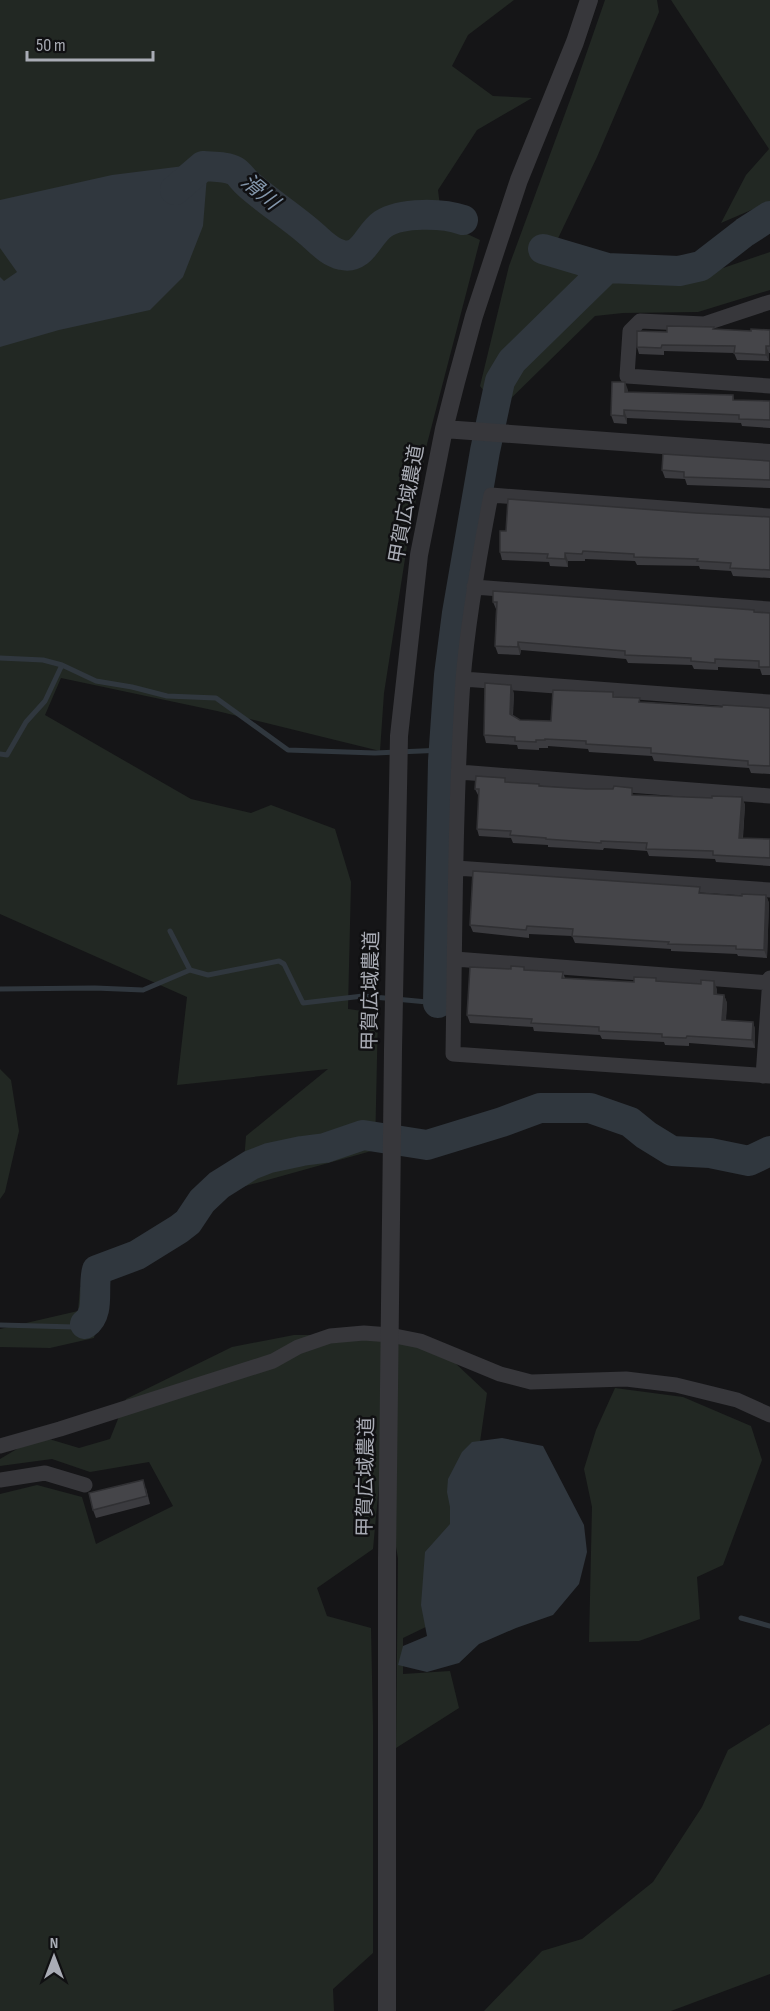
<svg xmlns="http://www.w3.org/2000/svg" width="770" height="2011" font-family="'Sofia Sans Condensed','Noto Sans JP',sans-serif">
  <style>
    .green { fill: #222823 }
    .water { fill: #30373e }
    .lines { fill: none; stroke-linecap: round; stroke-linejoin: round }
    .stream { stroke: #30373e; stroke-width: 5 }
    .river { stroke: #30373e; stroke-width: 30 }
    .minor { stroke: #37373b; stroke-width: 15 }
    .tertiary { stroke: #37373b; stroke-width: 18 }
    .wall { fill: #3b3b3f }
    .shaded-wall { fill: #303033 }
    .building { fill: #454549; stroke: #303033; stroke-width: 1.5 }
    .labels { text-anchor: middle; dominant-baseline: central; stroke-width: 5; stroke-linejoin: round; paint-order: stroke }
    .street-label { font-size: 20px; fill: #a9acb5; stroke: #101012 }
    .water-label { font-size: 21px; font-style: italic; fill: #8497ac; stroke: #101012 }
  </style>
  <rect width="100%" height="100%" fill="#151517"/>
  <path class="green" d="M0,0h514l-46,35 -16,31 41,30 39,2 -55,32 -39,60 4,32 38,18 -53,204 -20,102 -23,147 -4,58 -163,-40 -156,-33 -16,37 146,84 60,14 20,-8 64,24 16,53 -3,127 30,4 -3,137 -133,37 4,-51 82,-67 -151,16 10,-88 -187,-83z
    M605,0h52l2,12 -62,145 -47,98 70,22 68,3 82,-28v38l-72,22 -75,1 -28,3 -96,94 -19,-24 29,-120 64,-174z
    M671,0h99v202l-49,21 25,-48 23,-26z
    M0,1069l11,11 8,51 -14,61 -5,7z
    M80,1287l23,9 -9,42 -44,10 -50,-1v-18l78,-18z
    M294,1335h68l75,11 50,47 -9,63 -48,169 -27,13v36l47,-3 9,37 -63,40 2,-190 -17,-95 -8,86 -56,39 10,28 44,12 2,97v228l-40,36 1,22h-334v-517l37,-9 45,12 14,47 77,-38 -24,-44 -59,10 -38,-13 -52,7v-7l39,-23 40,12 31,-9 16,-40 106,-52z
    M615,1388l68,9 68,29 11,34 -39,105 -26,12 3,42 -61,22 -50,1 3,-135 -8,-38 12,-39z
    M770,1724v250l-99,37h-187l58,-60 40,-12 71,-57 49,-75 26,-57z"/>
  <path class="water" d="M208,163l-5,63 -20,51 -33,33 -91,20 -59,17v-70l4,4 13,-9 -17,-24v-48l112,-25z
    M502,1438l41,8 41,79 3,27 -8,32 -26,31 -37,13 -37,16 -20,19 -32,9 -29,-7 5,-19 24,-10 -6,-31 4,-53 25,-28v-17l-3,-15 1,-13 14,-27 10,-10z"/>
  <g class="lines">
    <path class="stream" d="M0,658l43,2 19,5 34,16 36,6 35,9 49,2 72,52 87,3 69,-3
      M0,754l7,1 19,-33 19,-21 17,-36
      M170,931l20,39
      M0,989l95,-1 48,2 47,-20 18,5 71,-14 5,3 19,39 60,-7 75,7
      M0,1325l75,2 10,-3
      M741,1618l29,8"/>
    <path class="river" d="M175,190l28,-24c10,1 23,0 32,5 5,3 8,9 13,13 19,17 41,31 61,48 10,8 19,20 33,23 21,5 26,-21 41,-31 18,-12 60,-11 80,-4
      M543,249l64,19 72,3 22,-5 44,-34 25,-16
      M438,1003l5,-242 6,-86 8,-62 28,-162 15,-70 12,-20 95,-93
      M85,1324c16,-11 7,-37 12,-54l40,-15 42,-26 9,-7 14,-21 17,-16 32,-20 18,-7 33,-7 23,-3 38,-13 64,10 75,-23 38,-14h50l40,14 16,13 26,16 38,2 39,8 21,-10"/>
    <path class="minor" d="M770,302l-66,22 -64,-3 -10,10 -3,45 143,10
      M770,516l-279,-21c-12,62 -23,123 -28,185 -8,124 -8,249 -10,374l317,22
      M474,587l296,22
      M463,679l307,23
      M459,772l311,24
      M456,868l314,22
      M455,959l315,24
      M763,1076l7,-98
      M0,1446l60,-17 213,-68 25,-14 32,-11 34,-3 26,2 30,6 80,33 31,8 95,-3 50,6 61,15 33,15
      M0,1480l45,-7 40,12"/>
    <path class="tertiary" d="M444,429l326,24
      M387,2011v-453l6,-508 6,-314 20,-181 25,-126 12,-47 18,-66 45,-136 56,-138 14,-42"/>
  </g>
  <path class="wall" d="M714,327v2l37,2 19,-1v23h-1v8l-32,-1 -3,-7 -70,-2v4l-25,-1 -2,-7 30,-15z
    M628,390v2l105,3 1,5 36,1v27l-28,-2 -1,-3 -114,-5v6l-13,-1 -3,-8z
    M770,461v27l-83,-3 -2,-6 -20,-1 -3,-8z
    M696,513l74,4v61l-37,-2 -2,-5 -31,-2 -1,-3 -62,-1 -2,-4 -50,-2v2h-17v6l-18,-1 -1,-4 -47,-2 -2,-8 6,-21z
    M493,602l277,11v62h-8l-2,-6 -42,-2v3l-24,-1 -2,-4 -64,-2 -2,-4 -105,-9 -1,5 -22,-1 -3,-8 1,-37z
    M613,692l2,5 26,5 81,5 48,1v66l-19,-1 -2,-5 -95,-7 -2,-5 -63,-4 -1,-3 -40,-3v2h-9v2l-21,-1 -1,-4 -31,-2 -2,-8 30,-42 -1,23 7,4 31,1z
    M505,778l2,4 33,4 95,9 77,3 30,-1 3,8 -2,33 27,1v27l-54,-4 -1,-3 -66,-3 -2,-5 -43,-3 -1,2 -55,-3v-2l-35,-2 -2,-5 -32,-2 -2,-7 2,-32 -4,-8z
    M702,893l40,3 24,-1 3,8 -2,55 -29,-2 -1,-2 -66,-3v-2l-96,-6 -3,-7 -43,-2v4l-56,-6 -3,-7z
    M525,970l38,2 2,6 69,4 22,-4 1,3 60,8v5l7,1 3,8 -1,17 27,2 2,7v19l-66,-5v3l-24,-1 -1,-3 -62,-3 -2,-4 -66,-4 -1,-4 -63,-4 -3,-8z
    M146,1488l4,16 -54,14 -3,-8z"/>
  <path class="shaded-wall" d="M766,346l3,7v8l-3,-6z
    M625,382l3,8v10l-3,-8z
    M624,410l3,8v6l-3,-8z
    M565,553l3,8v6l-3,-8z
    M518,642l3,8 -1,5 -2,-8z
    M511,685l3,8 -2,29 -2,-8z
    M742,797l3,8 -3,40 -3,-7z
    M766,895l3,8 -2,55 -3,-8z
    M714,981l3,8v13l-3,-8z
    M724,995l3,8 -2,25 -3,-8z
    M753,1022l2,7v19l-3,-8z"/>
  <path class="building" d="M667,326l47,1 -1,2 38,2v-2l19,1v16h-4v9l-32,-2 1,-7 -73,-1 -1,3 -24,-1v-16l30,1z
    M612,382h13v10l108,3v5l37,1v19l-31,-1v-4l-115,-5v6l-13,-1z
    M663,454l107,7v19l-86,-3v-5l-22,-2z
    M508,499l188,14 74,4v53l-40,-2 1,-5 -34,-2 1,-2 -64,-2v-3l-51,-3 -1,3 -17,-1v6l-18,-1 1,-4 -48,-2v-21h6z
    M493,591l261,19v2l16,1v54h-11v-6l-44,-2v4l-24,-2v-3l-66,-3v-4l-107,-9v5l-23,-1 2,-44h-4z
    M485,683l26,2 -1,29 10,6 31,1 2,-31 60,2v5l27,1 -1,4 83,5 1,-2 47,3v58l-22,-1v-4l-97,-8v-5l-65,-4v-3l-41,-2v1h-9v2l-21,-1v-4l-31,-2z
    M476,776l29,2v4l34,2v2l48,3h26l1,-3 18,2v7l80,3v-2l30,1 -3,41 31,1v19l-57,-3v-4l-67,-2 1,-6 -46,-2v2l-55,-4v-1l-36,-3 1,-4 -34,-2 2,-40h-4z
    M473,871l227,16 -1,6 43,3v-2l24,1 -2,55 -28,-1v-3l-68,-2 1,-2 -97,-6 1,-7 -46,-3 -1,4 -56,-5z
    M511,966l13,1v3l39,2 -1,6 72,4v-5l22,1v3l45,3v-4l13,1v13l10,1 -2,25 31,2 -1,18 -65,-4 -1,2 -24,-1v-3l-63,-3v-4l-68,-4 1,-4 -65,-4 3,-48 41,2z
    M143,1480l4,16 -54,14 -4,-17z"/>
  <g class="labels">
    <g class="street-label">
      <text transform="translate(407 504) rotate(-80)">甲賀広域農道</text>
      <text transform="translate(371 991) rotate(-89)">甲賀広域農道</text>
      <text transform="translate(366 1477) rotate(-89)">甲賀広域農道</text>
    </g>
    <g class="water-label">
      <text transform="translate(260 192) rotate(40)">滑川</text>
    </g>
  </g>
  <g transform="translate(54 1957)" stroke="#101012" stroke-width="4.5" paint-order="stroke">
  <path d="M0-4.5L10 22L0 15L-10 22Z" fill="#a9acb5"/>
  <text y="-9" font-size="16" font-weight="bold" text-anchor="middle" fill="#a9acb5">N</text>
  </g>
  <path d="M27 51v9h126v-9" fill="none" stroke="#a9acb5" stroke-width="3"/>
  <text x="36" y="51" font-size="18" fill="#a9acb5" stroke="#101012" stroke-width="4.5" paint-order="stroke">50 m</text>
</svg>
